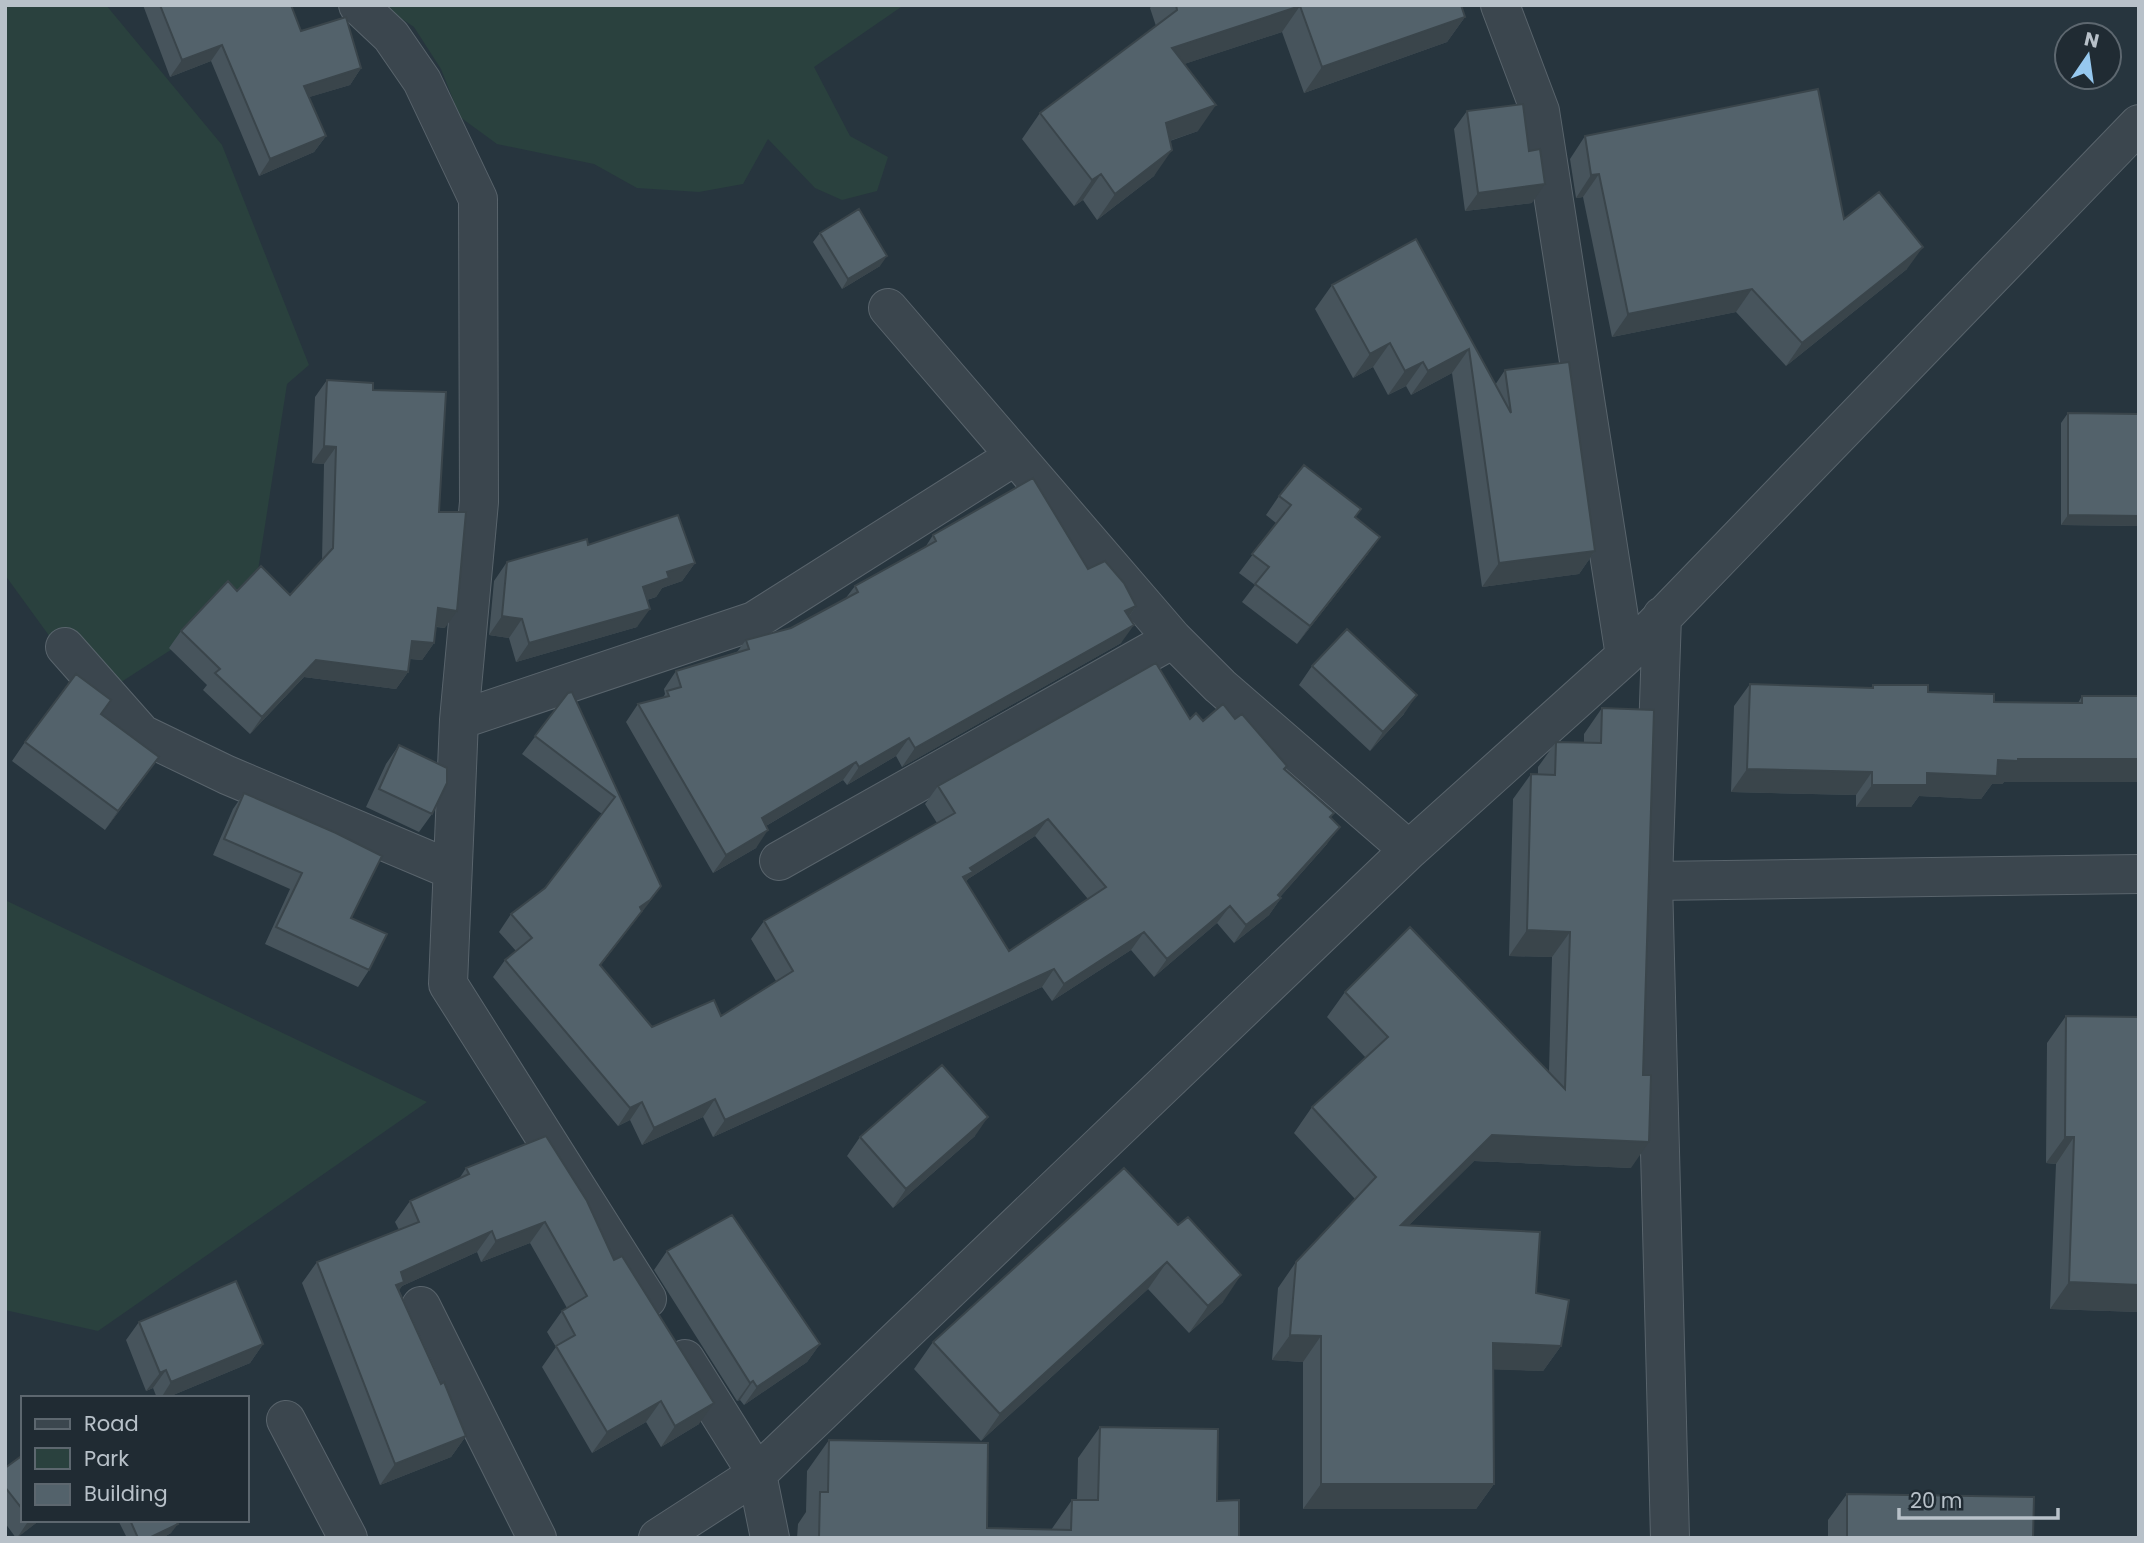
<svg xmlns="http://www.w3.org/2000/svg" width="2144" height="1543" font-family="Poppins,sans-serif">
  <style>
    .green { fill: #2a413e }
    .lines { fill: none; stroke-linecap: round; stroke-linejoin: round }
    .minor-casing { stroke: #59646c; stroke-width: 40 }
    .minor { stroke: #3b464e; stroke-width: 38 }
    .wall { fill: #47545c; fill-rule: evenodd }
    .shaded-wall { fill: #3a454b }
    .building { fill: #53626b; stroke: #3a454b; stroke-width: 2; fill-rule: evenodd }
  </style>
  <rect width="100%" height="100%" fill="#27353e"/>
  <path class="green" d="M5,5h101l116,140 87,220 -22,19 -33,212 -159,103 -90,-124z
    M381,5h523l-90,62 36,69 38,21 -11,34 -35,9 -27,-12 -47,-49 -25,45 -44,8 -62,-4 -43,-24 -97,-20 -37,-27 -19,-48 -27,-42z
    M5,900l422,202 -329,229 -93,-21z"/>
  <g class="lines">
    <defs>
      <path id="minor" d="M358,5l33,31 31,45 56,118 1,303 -20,218 -11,264 199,315
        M1500,5l40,106 85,545
        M888,308l285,331 47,47 189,164
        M1662,616l-9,265 17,657
        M65,647l77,87 85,41 225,95
        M459,720l295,-99 261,-165
        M779,861l394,-222
        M1653,881l486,-7
        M421,1306l116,232
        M685,1359l72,115 13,64
        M286,1420l62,118
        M658,1538l99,-64 652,-624 216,-194 514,-532"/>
    </defs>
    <use href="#minor" class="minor-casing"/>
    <use href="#minor" class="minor"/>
  </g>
  <path class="wall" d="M143,5h148l10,26 60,37 -11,17 -41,12 17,39 -12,16 -55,24 -48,-115 -41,16z
    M1152,5h309l4,12 -18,25 -143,51 -22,-61 -98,32 14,67 -28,10 -16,35 -57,44 -14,-20 -9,6 -52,-67 18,-26 116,-87 -6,-18z
    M1467,111l65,92 -67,8 -11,-82z
    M1585,136l259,83 63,50 -121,97 -50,-54 -124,25 -29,-140 -7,1 -6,-39z
    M820,233l60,33 -38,23 -29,-47z
    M1416,239l79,146 10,-15 90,181 -16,23 -97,13 -30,-214 -41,22 -5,-9 -18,9 -15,-28 -20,11 -38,-69 17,-24z
    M327,380l46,10 66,122 6,116 -9,-1 -2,16 -12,17 -12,-1 -2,13 -12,17 -92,-12 -54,57 -47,-44 4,-5 -38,-37 12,-17 56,-40 53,4 32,-34 2,-97 -12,-1 3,-66z
    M2068,413l71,1v112l-78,-1v-102z
    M1279,496l76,22 25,19 -13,18 -70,89 -55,-42 13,-17 -16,-12 37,-50 -10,-8z
    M933,535l155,34 48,37 -7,11 -8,26 -219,124 -6,-11 -49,29 -4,-5 -77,46 -10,22 -43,25 -87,-151 12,-18 25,-6 2,-4 -1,-5 12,-18 61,-19 9,-12 45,-12 54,-29 10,-13 71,-40z
    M507,562l188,1 -13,18 -20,7 -6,9 -9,3 -10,27 -121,35 -7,-24 -20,-3 5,-54z
    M1312,666l92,48 -34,37 -71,-66z
    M1750,684l121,4 2,-3 55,7 66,10 84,1 4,-7h57v86h-135l-2,2h-10l-11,15 -62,-3 -8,11h-55v-12l-125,-3 3,-86z
    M568,693l93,193 -61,80 52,61 69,-11 55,-35 -25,-42 13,-18 173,-98 -12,-19 13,-18 252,-67 13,2 32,-2 52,47 -2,4 46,48 -4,26 -47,53 1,1 -12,17 -35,28 -17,-20 -63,54 -23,-27 -79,51 -10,-14 -329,150 -10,-20 -61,28 -12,-25 -12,6 -125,-149 12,-17 11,-9 -17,-19 12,-18 34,-26 57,-74 -80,-60zM1035,836l53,63 -79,52 -43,-69 2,-3z
    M1602,708l29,460 -157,-7 -65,64 127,68 25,53 -18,25 -50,-2 1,115 -18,25h-173v-147l-31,-2 6,-72 18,-26 59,-63 -61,-66 18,-26 54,-49 -39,-41 18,-25 204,80 3,-115 -43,-1 4,-157 18,-25h7v-7l18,-25h28v-8z
    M25,742l121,33 -41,55 -93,-69z
    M399,745l33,69 -13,18 -53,-25 20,-43z
    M244,793l107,125 18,52 -11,17 -93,-43 25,-55 -77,-34 20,-46z
    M2066,1016l73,1v295l-89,-3 6,-145 -10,-1 1,-120z
    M975,1136l-82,72 -46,-52 13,-19z
    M466,1168l148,92 85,164 -38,23 -15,-25 -54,31 -50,-86 14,-20 -9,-15 15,-21 5,-3 -37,-65 -49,19 -4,-10 -75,34 -3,4 67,146 -15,21 -71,28 -78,-202 15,-21 82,-32 -4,-8 15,-21 49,-22z
    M1124,1168l99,134 -34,31 -41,-44 -167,152 -67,-72 19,-27z
    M667,1251l153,93 -13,18 -63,43 -4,-5 -3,1 -83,-131z
    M139,1322l124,22 -13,19 -84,35h-9l-4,-10 -7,3 -20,-51z
    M1100,1427l117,74 22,37h-442l1,-14 8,-12 1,-41 22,-31 158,88 64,2 21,-30h5l1,-42z
    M23,1455v65h17l-24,18 -11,-15v-55z
    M1847,1494l186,44h-205v-18z
    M118,1520h58l-5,13 -9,5h-35z"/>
  <path class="shaded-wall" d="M1300,6l-18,26 -128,42 18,-26z
    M1465,17l-18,25 -143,51 18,-26z
    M222,45l-11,16 -41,16 12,-17z
    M361,68l-11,17 -57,17 11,-16z
    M1216,105l-18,26 -50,17 18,-25z
    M326,136l-12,16 -55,24 11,-17z
    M1172,150l-18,26 -57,44 18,-26z
    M1101,174l-18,26 -9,6 18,-26z
    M1599,174l-16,23 -7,1 15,-23z
    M1545,184l-13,19 -67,8 13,-18z
    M1923,247l-16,22 -121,97 16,-23z
    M887,256l-7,10 -38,23 6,-10z
    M1752,289l-16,23 -124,25 16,-23z
    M1390,343l-17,24 -20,11 17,-24z
    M1469,349l-17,24 -41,22 17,-24z
    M1423,362l-17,24 -18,9 17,-24z
    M324,446l12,1 -12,17 -12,-1z
    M2068,515l71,1v10l-78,-1z
    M1380,537l-13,18 -70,89 13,-18z
    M1595,551l-16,23 -97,13 17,-24z
    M695,563l-13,18 -20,7 -6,9 -26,8 13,-18 24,-15z
    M1136,606l-12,18 1,-13z
    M438,608l19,3 -12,17 -18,-3z
    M650,609l-13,18 -121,35 13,-19z
    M502,616l20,3 -13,19 -20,-3z
    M1134,625l-13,18 -219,124 13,-19z
    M412,641l22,2 -12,17 -21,-2z
    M316,660l92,12 -12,17 -92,-12 -54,57 12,-17z
    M1417,695l-13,19 -34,37 13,-19z
    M909,738l-13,18 -49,29 12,-18z
    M159,757l-13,18 -41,55 13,-19z
    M2018,759h121v23h-135l-2,2h-10l-11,15 -62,-3 -8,11h-55l16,-22 55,-12 71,-13z
    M856,762l-13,18 -94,56 13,-18z
    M1747,769l125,3 -16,23 -125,-3z
    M1048,819l-13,17 -67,43 -7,10 -10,6 19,-27z
    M1340,827l-13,17 -53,60 7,-6 -12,17 -35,28 12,-18 32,-30z
    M768,830l-12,18 -43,25 13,-18z
    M661,886l-12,17 -62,80 53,-76z
    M1230,906l-13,17 -63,54 13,-18z
    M1527,930l43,2 -18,25 -43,-1z
    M1144,932l-13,18 -79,51 12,-17z
    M1054,969l-12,18 -329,150 12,-17z
    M715,1099l-12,18 -61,28 12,-17z
    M642,1102l-12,18 -12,6 12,-18z
    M988,1117l-13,19 -82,72 13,-19z
    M1492,1135l157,7 -18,26 -157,-7 -91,90 18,-26z
    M2065,1137h9l-18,27 -10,-1z
    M545,1222l-15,21 -49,19 15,-21z
    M492,1231l-15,21 -75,34 -12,17 11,-31z
    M1167,1262l-19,27 -167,152 19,-27z
    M1241,1275l-18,27 -34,31 19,-27z
    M2069,1282l70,3v27l-89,-3z
    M1290,1335l31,1 -18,26 -31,-2z
    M1493,1343l68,3 -18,25 -68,-2z
    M263,1344l-13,19 -84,35h-5l10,-16z
    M820,1344l-13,18 -63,43 13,-18z
    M166,1370l-13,18 -7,3 14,-18z
    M753,1381l-13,19 -3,1 13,-18z
    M661,1401l-15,21 -54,31 15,-21z
    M714,1403l-15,21 -38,23 14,-21z
    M466,1436l-15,21 -71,28 15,-21z
    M1321,1484h173l-18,25h-173z
    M29,1520h11l-23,18z
    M178,1524l-7,9 -9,5h-13z"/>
  <path class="building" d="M160,5h131l10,26 45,-14 15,51 -57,18 22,50 -56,23 -48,-114 -40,15z
    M1176,5h285l4,12 -143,50 -22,-61 -128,42 44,57 -50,18 6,27 -57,44 -14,-20 -9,6 -52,-67 137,-103z
    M1818,89l26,130 35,-27 44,55 -121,96 -50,-54 -124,25 -29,-140 -8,1 -6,-39z
    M1523,104l6,47 11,-2 5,35 -67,9 -11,-82z
    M859,209l28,47 -39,23 -28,-46z
    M1416,239l95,174 -6,-43 64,-8 26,189 -96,12 -30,-214 -41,22 -5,-9 -18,9 -15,-28 -20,11 -38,-69z
    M327,380l46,3v7l73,2 -7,120h27l-9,99 -19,-3 -4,35 -22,-2 -4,31 -92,-12 -54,57 -47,-44 5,-4 -39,-38 47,-50 9,10 24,-25 29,29 43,-47 3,-101 -12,-1z
    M2068,413l71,1v102l-71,-1z
    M1304,465l57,44 -6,8 25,20 -70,89 -55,-42 14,-17 -17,-13 39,-49 -12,-9z
    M1033,478l55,91 17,-8 19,22 12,23 -11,5 9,14 -219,123 -6,-10 -50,29 -3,-5 -94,56 6,12 -42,25 -88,-151 31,-8 -2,-5 14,-4 -5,-16 73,-22 -3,-9 45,-12 67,-36 -3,-6 81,-45 -3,-6z
    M678,515l17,48 -28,9 2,6 -26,9 7,22 -121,34 -7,-24 -20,-3 5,-54 80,-23 1,6z
    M1347,629l70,66 -34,37 -71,-66z
    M1156,663l34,56 6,-6 7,8 20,-17 12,15 7,-5 45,52 -3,3 50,44 -4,4 10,10 -62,68 3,3 -35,27 -16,-19 -63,53 -23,-27 -80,52 -10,-15 -329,151 -10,-21 -61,29 -12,-26 -12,6 -125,-148 27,-22 -21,-24 34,-26 70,-91 -80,-61 33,-43 4,-1 89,194 -11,14 -10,7 2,4 -42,54 52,62 62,-27 7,16 72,-45 -29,-50 191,-108 -17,-27zM1048,819l58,68 -97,64 -46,-74 10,-5 -3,-4z
    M76,674l35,26 -10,14 58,43 -41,54 -93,-69z
    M1750,684l123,4v-3h55v7l66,2v8l88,1v-7h57v63h-121v2l-20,-1 -1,16 -70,-3v12h-55v-13l-125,-3z
    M1602,708l52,2 -11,365h8l-2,67 -157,-7 -91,90 139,7 -4,61 33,7 -8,46 -68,-3 1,141h-173v-148l-31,-1 6,-73 80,-85 -64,-70 76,-70 -43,-45 65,-65 155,162 5,-157 -43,-2 4,-156 24,1 1,-33 45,1z
    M399,745l48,23v15l-15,31 -53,-25z
    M244,793l92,40 46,23 -31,62 36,16 -18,36 -93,-43 26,-54 -78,-34z
    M2066,1016l73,1v268l-70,-3 5,-145h-9z
    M942,1065l46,52 -82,72 -46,-52z
    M546,1136l41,65 27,59 8,-4 92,147 -39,23 -14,-25 -54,31 -51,-86 19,-11 -13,-24 25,-15 -42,-74 -49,19 -4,-10 -91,41 3,10 -8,3 45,99 3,-2 22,54 -71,28 -78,-202 102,-40 -9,-21 59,-27 -3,-6z
    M1124,1168l54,57 10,-8 53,58 -33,31 -41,-44 -167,152 -67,-72z
    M732,1215l88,129 -63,43 -4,-6 -3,2 -83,-132z
    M236,1281l27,63 -92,38 -5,-12 -6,3 -21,-51z
    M1100,1427l118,2 -1,72 22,-1v38h-420l1,-46h8l1,-52 159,3 -1,85 84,2 1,-30h26z
    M23,1455v55l-18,-23v-19z
    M1847,1494l187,3 -1,41h-186z
    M130,1520h46l2,4 -29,14h-11z"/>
  <rect width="2144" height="1543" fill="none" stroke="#b8c1c9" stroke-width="14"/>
  <rect x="21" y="1396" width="228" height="126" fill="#202b33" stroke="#5d676f" stroke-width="2"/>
  <rect x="35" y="1419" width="35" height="10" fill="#3b464e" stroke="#5d676f" stroke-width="2"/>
  <text x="84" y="1431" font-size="21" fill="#b8c1c9">Road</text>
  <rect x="35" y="1448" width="35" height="21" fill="#2a413e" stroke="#5d676f" stroke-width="2"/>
  <text x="84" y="1466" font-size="21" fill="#b8c1c9">Park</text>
  <rect x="35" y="1484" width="35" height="21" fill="#53626b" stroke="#5d676f" stroke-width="2"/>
  <text x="84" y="1501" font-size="21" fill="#b8c1c9">Building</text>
  <g transform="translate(2088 56) rotate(13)"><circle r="33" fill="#202b33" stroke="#5d676f" stroke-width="2"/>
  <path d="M0-5L12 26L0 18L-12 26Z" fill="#96c8ef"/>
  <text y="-10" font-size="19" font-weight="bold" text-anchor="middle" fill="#b8c1c9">N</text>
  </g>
  <path d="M1899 1508v10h159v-10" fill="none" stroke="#b8c1c9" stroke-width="3.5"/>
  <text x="1910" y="1508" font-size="21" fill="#b8c1c9" stroke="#202b33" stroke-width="5" paint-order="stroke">20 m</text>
</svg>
